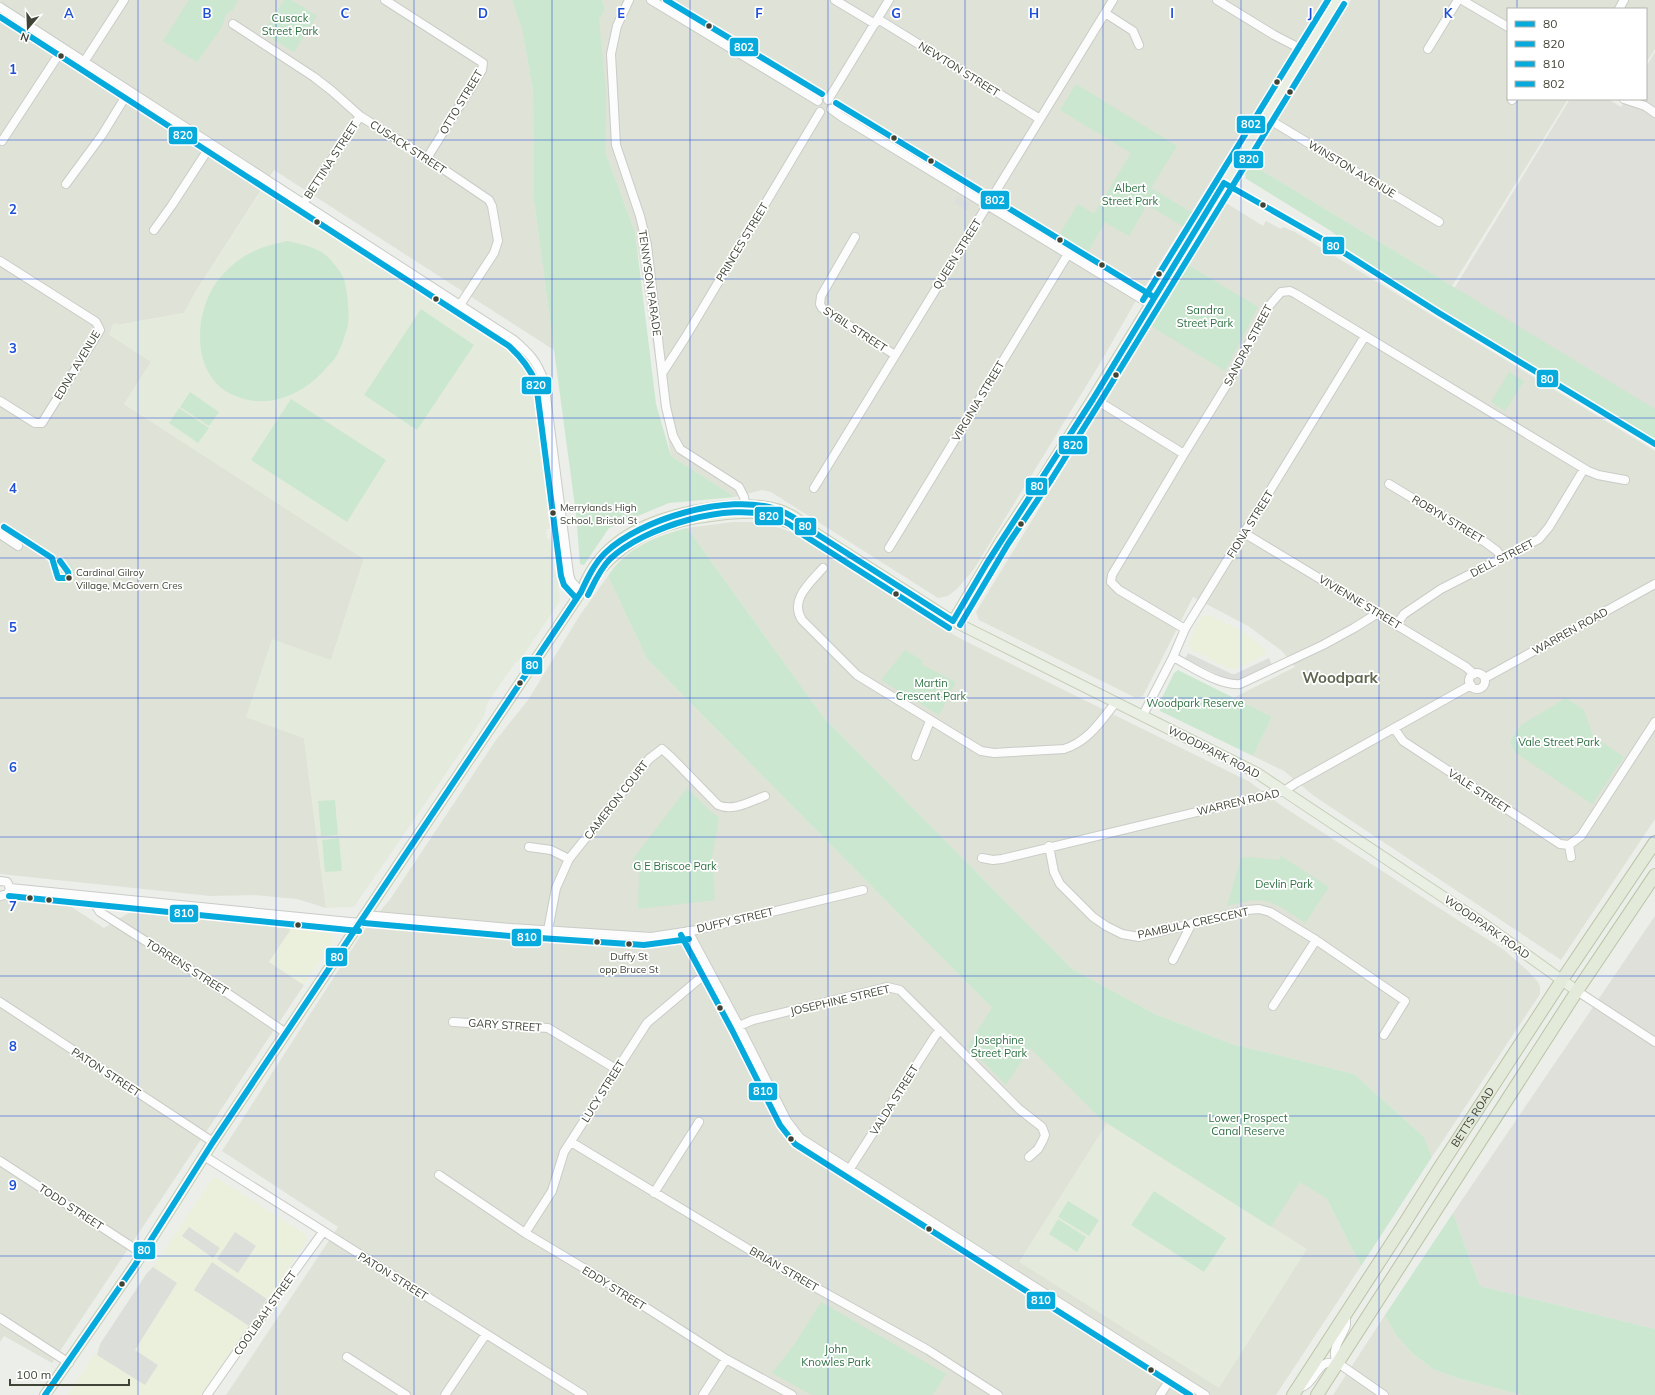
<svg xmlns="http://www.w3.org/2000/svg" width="1655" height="1395" font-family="Mulish,sans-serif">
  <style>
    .residential { fill: #dee2d7 }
    .commercial { fill: #ebf0dd }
    .industrial { fill: #dee0d9 }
    .education { fill: #e5ebdc }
    .green { fill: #cce7cf }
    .parking { fill: #dcded9 }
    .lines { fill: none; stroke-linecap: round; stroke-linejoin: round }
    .minor-casing { stroke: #caccc7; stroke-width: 10 }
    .major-casing { stroke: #c6cfb8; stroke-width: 12 }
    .highway-casing { stroke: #bac4a6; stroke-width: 14 }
    .minor { stroke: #fcfcfc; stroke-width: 8 }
    .major { stroke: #eaefe4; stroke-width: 10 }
    .highway { stroke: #e4eada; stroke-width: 12 }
    .bus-1-casing { stroke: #fff; stroke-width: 9 }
    .bus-2-casing { stroke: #fff; stroke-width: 9 }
    .bus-3-casing { stroke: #fff; stroke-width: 9 }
    .bus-4-casing { stroke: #fff; stroke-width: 9 }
    .bus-1 { stroke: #06aadc; stroke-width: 6 }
    .bus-2 { stroke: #06aadc; stroke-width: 6 }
    .bus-3 { stroke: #06aadc; stroke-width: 6 }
    .bus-4 { stroke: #06aadc; stroke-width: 6 }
    .grid { fill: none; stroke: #1d4ed8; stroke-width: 1; stroke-opacity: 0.55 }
    .bus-dot { fill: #404436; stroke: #fff; stroke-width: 1.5 }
    .labels { text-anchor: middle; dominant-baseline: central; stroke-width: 3.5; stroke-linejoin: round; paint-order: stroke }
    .bus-label { font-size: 10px; fill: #404436; stroke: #fff; text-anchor: start }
    .park-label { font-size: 11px; fill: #2f7043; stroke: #fff }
    .street-label { font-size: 11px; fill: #404436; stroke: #fff }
    .district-label { font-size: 15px; font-weight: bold; fill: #5f654e; stroke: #fff }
    .grid-label { font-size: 13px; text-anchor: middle; font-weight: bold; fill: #1d4ed8; stroke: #fff; stroke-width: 3.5; stroke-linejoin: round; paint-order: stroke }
    .line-badge { stroke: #fff; stroke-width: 1.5 }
    .badge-label { font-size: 11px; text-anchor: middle; font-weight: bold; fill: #fff }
  </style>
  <rect width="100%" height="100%" fill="#eceee9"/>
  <path class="residential" d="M0,0h512l10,30 11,60 1,111 20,149 -280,-180 -78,121 -12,22 -67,12 -4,-1 38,38 -27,42 240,155 -33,101 -85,57 58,21 22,170 -29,-9 -43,-4 -44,1 -210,-22z
    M602,0h722l-190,304 -35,61 -125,204 -17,20 -9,7 -10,2 -167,-106 -9,-2 -27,7 -64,-41 -36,-224 -30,-81 -7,-131 7,-11z
    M1351,0h304v49l-9,14v-54h-138v90h60l-116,187 -201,-122z
    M1226,203l37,23 3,-5 15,8 2,-2 12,5 360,219v368l-94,141 -247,-164 -30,-25 -31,-15 19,-39 -39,-19 62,-31 -13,-16 -34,-25 -55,-29 -50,99 -7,2 -157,-78 -3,-8z
    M733,522h23l15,3 20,7 126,81 46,27 287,142 32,24 222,144 23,20 11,12 2,5v7l-108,163 -8,-20 -70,-63 -122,-30 -77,-30 -83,-45 -248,-251 -137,-190z
    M608,576l39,83 345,349 279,219 28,-46 28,18 34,67 -85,129h-1050l112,-168 -116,-76 141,-219 28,-34 105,-158 32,-40 52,-85z
    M0,899l70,7 34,22 26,-16 160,15v4l-21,31 35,23 -252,378 -48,-27 -4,6z
    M1385,1315l10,19 18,20 20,15 24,9 65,17h-189z"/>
  <path class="commercial" d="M1209,615l33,16 24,19v4l-29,15h-8l-39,-20 -2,-6 13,-27z
    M290,927l41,5 4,7 -31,46 -35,-23 21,-31z
    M213,1178h4l88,56 2,6 -103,155h-137z"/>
  <path class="industrial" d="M1655,52v363l-203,-123 118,-193h38l13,8 5,-8h20v-32z
    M1655,916v413l-175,-43 -27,-73z"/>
  <path class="education" d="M262,190l249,162 11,12 8,13 7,41 12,93 -2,1 4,17h-5l1,10h3l4,32 3,2 3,28 -39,58 -6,4 -27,39 -4,14 -20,31 -110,160 -28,1 -22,-170 -58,-21 26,-78 59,21 33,-101 -240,-155 27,-42 -42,-27 4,-11 4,-1 1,2 66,-12 12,-22z
    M1107,1123l200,126 -88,139 -200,-126z"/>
  <path class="green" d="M189,0h49l-5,10 -7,4 -4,13 -25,35 -34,-21z
    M284,0h7l26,16 -23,36 -31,-19z
    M512,0h90l3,9 -6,11 7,73 -1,58 30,81 21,172 15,52 64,41 -66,6 -60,25 -25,37 -4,-1 -4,-50 -42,-313 -1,-111 -11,-60z
    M1076,84l101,62 -26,42 38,23 6,-1 -11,17 -37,-22 -18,31 -24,-14 -18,31 -28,-18 19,-31 16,10 37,-61 -71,-43z
    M1251,164l404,245v30l-208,-126 -105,-67 3,-4 -14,-11 -86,-53 1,-2 -3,-4 5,-7 1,1z
    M287,241c13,3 31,6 41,16 5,5 12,14 15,20 4,8 7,39 5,48 -2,8 -6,20 -10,28 -2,5 -6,9 -9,12 -22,27 -57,45 -91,32 -8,-3 -16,-7 -22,-14 -22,-24 -19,-65 -5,-92 6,-12 18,-24 28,-31 14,-11 31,-15 48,-19z
    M1188,265l70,42 -33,64 -74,-45z
    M421,309l53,36 -57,85 -53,-35z
    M1509,372l15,9 -19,30 -14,-9z
    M190,392l29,20 -10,14 -29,-19z
    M291,399l95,61 -39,62 -96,-62z
    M179,408l30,20 -11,15 -29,-20z
    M687,528l137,190 248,251 83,45 77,30 122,30 70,63 8,20 -71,109 -34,-67 -27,-17 -29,45 -169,-107 -72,-72 -24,37 -38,-39 24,-38 -345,-349 -39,-83c18,-28 48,-40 79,-48z
    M52 573a11 11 0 1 1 22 0a11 11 0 1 1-22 0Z
    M905,650l18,11 -2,3 35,18 -17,33 -58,-35z
    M1178,670l94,47 -19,39 -93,-45 -1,-7 15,-31z
    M1566,698l18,12 9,26 31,21 -32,47 -76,-51 -6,-11 11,-17z
    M687,788l24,24 8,5 -7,41 3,42 -77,9 1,-35 -6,-15z
    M335,800l3,35 -17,1 -3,-35z
    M339,838l3,33 -17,1 -3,-32z
    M1281,856l48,31 -24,36c-15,-10 -31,-24 -50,-23 -9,1 -19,4 -28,6l14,-48 7,-1 31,3z
    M1154,1191l72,47 -22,34 -73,-47z
    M1068,1201l31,19 -10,16 -31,-19z
    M1453,1213l27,73 175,43v66h-133l-65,-17 -24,-9 -20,-15 -18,-20 -10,-19z
    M1058,1219l28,18 -9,15 -28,-18z
    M821,1302l125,72 -13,21h-121l-40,-22 23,-29z"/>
  <path class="parking" d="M958,196l12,8 -3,6 -13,-7z
    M1188,653l44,21h3l34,-16 3,7 -32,15h-5l-8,-1 -42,-20z
    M189,1227l31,21 -7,10 -31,-22z
    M235,1232l21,14 -18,27 -21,-14z
    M212,1262l55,37 -18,27 -55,-36z
    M153,1267l24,16 -42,67 23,15 -13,20 -48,-30 3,-11 47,-71z"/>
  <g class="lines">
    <defs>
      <path id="minor" d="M385,0l98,63 -1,7 -55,88
        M629,0l-12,26 -6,28 5,91 24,71 7,29 19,162 7,29 7,13 59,38 5,10 2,13
        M651,0l167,101
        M835,0l40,24
        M1217,0l57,35 31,16
        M1462,0l46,27
        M0,7l514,333c15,13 23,21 30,41l25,193 2,7 10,11
        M1619,9l5,-9
        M1105,13l28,18 6,14
        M878,19l162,100
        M233,24l81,53 18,14 28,25 67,42 62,42 3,6 6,35 -4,12 -34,52
        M1428,49l30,-49
        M84,62l40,-62
        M1624,99l21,7 10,7
        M828,100l61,-100
        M1512,100l1,-1
        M831,109l11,8 308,187
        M1265,117l174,105
        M2,141l61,-93
        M66,184l36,-49 27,-44
        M303,204l57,-88
        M154,230l18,-25 39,-60
        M855,237l-34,59 -1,8 2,4 73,47
        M0,261l96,61 4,8 -58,93h-7l-35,-22
        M663,372l22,-34 135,-226
        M1093,398l91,56
        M1389,484l96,58 12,9 5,7
        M814,488l299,-488
        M1244,533l222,134 8,7
        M0,534l18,12
        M889,548l179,-294
        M823,568c-13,15 -34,32 -21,52l55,55 124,76 13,2 70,-4c24,-7 37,-28 52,-47
        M1397,624l7,-10 37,-25 98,-50 10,-12 35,-58
        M1185,629l-66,-39 -8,-8 1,-7 72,-121 45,-73 40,-75 12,-14 9,-1 6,3 292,177 10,4 27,5
        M1173,657c18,9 46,29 67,27l83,-39 31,-17 24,-15
        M1469 681a8 8 0 1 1 16 0a8 8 0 1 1-16 0Z
        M1485,678l170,-94
        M1143,715l30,-58 12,-28 180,-293
        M1394,728l9,13 157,103 9,1 12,-9 74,-114
        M916,756l14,-35
        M1569,845l2,12
        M1049,846l5,26 6,12 33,33 13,9 16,8 17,3 108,-27 12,-1 11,3 46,28 89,61 -21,34
        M529,847l22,3 18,9
        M982,858l11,2 9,-1 282,-68 12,-8 175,-98
        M0,881l7,1 3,6 -2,6 -8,2
        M10,888l350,35
        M96,897v9l4,6 127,81 59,40
        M365,915l146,13 140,9 46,-7 166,-40
        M548,930l8,-42 13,-29 80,-100 13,-10 9,8 47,48c15,7 33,-4 47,-9
        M688,931l51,95 48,95 13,17 405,257
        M1173,960l19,-37
        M1577,991l78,51
        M0,1002l213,140
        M1273,1006l43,-66
        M453,1022l95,6 68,41
        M739,1026l14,-6 134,-33 13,3 119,119 23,18 3,8 -2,5 -5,9 -9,8
        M571,1142l197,119 160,89 70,45
        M204,1156l379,239
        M0,1161l143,93
        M849,1170l86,-134 5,-6
        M439,1175l86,58 72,43 129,83 66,36
        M654,1193l45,-71
        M525,1233l27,-42 12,-39 83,-129 51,-43 13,-6
        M1346,1315c0,3 0,7 0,10 -4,13 -17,25 -8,38l46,32
        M0,1318l69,45
        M347,1357l59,38
        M1298,1389c4,-2 9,-4 11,-7 11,-11 9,-22 29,-19
        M207,1395l63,-90 53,-73
        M445,1395l41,-61
        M703,1395l23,-36
        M1160,1395l13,-20"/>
      <path id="major" d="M585,583c23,-52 83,-70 134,-76 25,-3 55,-4 77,11 4,3 8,7 11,10
        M953,621l48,-81 43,-64 49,-78 244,-398
        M45,1395l90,-130 78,-123 368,-550c11,-12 21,-26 33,-36 27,-25 62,-36 97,-40 15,-2 30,-4 46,-3 18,3 34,12 52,16l144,92 304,152 227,151 93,67"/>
      <g id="highway">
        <path id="s1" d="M1293,1395l113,-174 32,-51 124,-190 93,-138"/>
        <path d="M1317,1395l260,-404 78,-116"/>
      </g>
    </defs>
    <use href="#minor" class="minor-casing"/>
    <use href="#major" class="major-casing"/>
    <use href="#highway" class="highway-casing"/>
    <use href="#minor" class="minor"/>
    <use href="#major" class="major"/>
    <use href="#highway" class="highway"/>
    <defs>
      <path id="bus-1" d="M1224,183l100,57 115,73 216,131
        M953,621l34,-58 106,-164 131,-216
        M45,1395l90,-130 78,-123 368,-550c6,-13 13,-28 24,-39 35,-34 123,-60 171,-44 14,5 22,11 33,20l144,92"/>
      <path id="bus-2" d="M0,17l509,329c12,11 21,22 27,37l25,193 3,9 11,12
        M588,595c6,-12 12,-26 22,-36 34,-32 119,-58 164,-42 14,5 19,10 31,19l144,92
        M960,625l48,-81 43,-64 49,-78 244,-398"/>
      <path id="bus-3" d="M9,896l350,35
        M364,923l146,13 134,9 45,-6
        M681,935l51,95 48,95 15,19 395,251"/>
      <path id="bus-4" d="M666,0l156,94
        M836,103l318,194
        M1143,300l185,-300
        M4,527l48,31 6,20h11l-1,-6 -8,-11"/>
    </defs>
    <use href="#bus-1" class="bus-1-casing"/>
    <use href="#bus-2" class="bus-2-casing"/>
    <use href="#bus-3" class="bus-3-casing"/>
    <use href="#bus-4" class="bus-4-casing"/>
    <use href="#bus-1" class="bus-1"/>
    <use href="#bus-2" class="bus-2"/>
    <use href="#bus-3" class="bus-3"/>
    <use href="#bus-4" class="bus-4"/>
  </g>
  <path class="grid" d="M138,0v1395M276,0v1395M414,0v1395M552,0v1395M690,0v1395M828,0v1395M965,0v1395M1103,0v1395M1241,0v1395M1379,0v1395M1517,0v9M1517,99v1296M0,140h1655M0,279h1655M0,418h1655M0,558h1655M0,698h1655M0,837h1655M0,976h1655M0,1116h1655M0,1256h1655"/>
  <g class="bus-dot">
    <circle cx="709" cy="26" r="3.5"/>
    <circle cx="61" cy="56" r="3.5"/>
    <circle cx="1277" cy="82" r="3.5"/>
    <circle cx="1290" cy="92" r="3.5"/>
    <circle cx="894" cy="138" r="3.5"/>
    <circle cx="931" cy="161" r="3.5"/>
    <circle cx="1263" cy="205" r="3.5"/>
    <circle cx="317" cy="222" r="3.5"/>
    <circle cx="1060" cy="240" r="3.5"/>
    <circle cx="1102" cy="265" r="3.5"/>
    <circle cx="1159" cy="274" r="3.5"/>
    <circle cx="436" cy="299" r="3.5"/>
    <circle cx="1116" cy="375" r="3.5"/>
    <circle cx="553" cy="513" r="3.5"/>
    <circle cx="1021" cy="524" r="3.5"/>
    <circle cx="69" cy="578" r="3.5"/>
    <circle cx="896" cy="594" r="3.5"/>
    <circle cx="520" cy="683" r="3.5"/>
    <circle cx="30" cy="898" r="3.5"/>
    <circle cx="49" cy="900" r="3.5"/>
    <circle cx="298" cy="925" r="3.5"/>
    <circle cx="597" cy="942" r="3.5"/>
    <circle cx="629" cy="944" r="3.5"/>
    <circle cx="720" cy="1008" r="3.5"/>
    <circle cx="791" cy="1139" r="3.5"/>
    <circle cx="929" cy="1229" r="3.5"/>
    <circle cx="122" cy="1284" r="3.5"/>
    <circle cx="1151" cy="1370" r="3.5"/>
  </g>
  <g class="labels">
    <g class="bus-label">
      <text x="560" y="507">Merrylands High<tspan x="560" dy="13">School, Bristol St</tspan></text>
      <text x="76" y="572">Cardinal Gilroy<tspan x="76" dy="13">Village, McGovern Cres</tspan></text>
      <text x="629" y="956" text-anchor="middle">Duffy St<tspan x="629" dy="13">opp Bruce St</tspan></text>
    </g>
    <g class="park-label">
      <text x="290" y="18">Cusack<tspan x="290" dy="13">Street Park</tspan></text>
      <text x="1130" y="188">Albert<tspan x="1130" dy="13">Street Park</tspan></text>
      <text x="1205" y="310">Sandra<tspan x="1205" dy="13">Street Park</tspan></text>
      <text x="931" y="683">Martin<tspan x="931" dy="13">Crescent Park</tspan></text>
      <text x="1195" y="703">Woodpark Reserve</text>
      <text x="1559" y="742">Vale Street Park</text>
      <text x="675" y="866">G E Briscoe Park</text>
      <text x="1284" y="884">Devlin Park</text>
      <text x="999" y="1040">Josephine<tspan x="999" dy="13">Street Park</tspan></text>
      <text x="1248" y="1118">Lower Prospect<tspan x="1248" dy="13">Canal Reserve</tspan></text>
      <text x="836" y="1349">John<tspan x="836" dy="13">Knowles Park</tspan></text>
    </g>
    <g class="street-label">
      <text transform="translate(959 69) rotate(32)">NEWTON STREET</text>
      <text transform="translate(461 102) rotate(-59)">OTTO STREET</text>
      <text transform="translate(408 147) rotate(33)">CUSACK STREET</text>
      <text transform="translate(331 160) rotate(-57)">BETTINA STREET</text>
      <text transform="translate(1352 169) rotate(31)">WINSTON AVENUE</text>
      <text transform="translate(742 242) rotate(-59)">PRINCES STREET</text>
      <text transform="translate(957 254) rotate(-58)">QUEEN STREET</text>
      <text transform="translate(650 283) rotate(82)">TENNYSON PARADE</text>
      <text transform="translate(855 329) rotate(33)">SYBIL STREET</text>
      <text transform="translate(1248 345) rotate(-62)">SANDRA STREET</text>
      <text transform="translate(77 365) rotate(-59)">EDNA AVENUE</text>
      <text transform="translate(978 401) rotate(-59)">VIRGINIA STREET</text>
      <text transform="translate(1448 519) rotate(31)">ROBYN STREET</text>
      <text transform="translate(1250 524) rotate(-58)">FIONA STREET</text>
      <text transform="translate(1502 558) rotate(-27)">DELL STREET</text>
      <text transform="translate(1360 602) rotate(31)">VIVIENNE STREET</text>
      <text transform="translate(1570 631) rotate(-29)">WARREN ROAD</text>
      <text transform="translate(1214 752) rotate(27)">WOODPARK ROAD</text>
      <text transform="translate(1479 791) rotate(33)">VALE STREET</text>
      <text transform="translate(616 800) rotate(-52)">CAMERON COURT</text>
      <text transform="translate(1238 802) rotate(-13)">WARREN ROAD</text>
      <text transform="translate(735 920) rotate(-13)">DUFFY STREET</text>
      <text transform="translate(1193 923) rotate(-12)">PAMBULA CRESCENT</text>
      <text transform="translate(1487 927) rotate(35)">WOODPARK ROAD</text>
      <text transform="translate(187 967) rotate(32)">TORRENS STREET</text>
      <text transform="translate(840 1000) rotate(-13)">JOSEPHINE STREET</text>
      <text transform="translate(505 1025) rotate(4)">GARY STREET</text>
      <text transform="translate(106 1072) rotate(33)">PATON STREET</text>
      <text transform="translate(603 1091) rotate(-58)">LUCY STREET</text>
      <text transform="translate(894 1100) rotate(-58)">VALDA STREET</text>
      <text stroke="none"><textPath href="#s1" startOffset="331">BETTS ROAD</textPath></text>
      <text transform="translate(71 1207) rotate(33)">TODD STREET</text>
      <text transform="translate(784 1269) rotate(30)">BRIAN STREET</text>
      <text transform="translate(393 1276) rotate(32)">PATON STREET</text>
      <text transform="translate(614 1288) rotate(32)">EDDY STREET</text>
      <text transform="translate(265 1313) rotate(-55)">COOLIBAH STREET</text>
    </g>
    <g class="district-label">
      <text x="1340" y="677">Woodpark</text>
    </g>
  </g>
  <g class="grid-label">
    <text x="69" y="18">A</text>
    <text x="207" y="18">B</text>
    <text x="345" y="18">C</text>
    <text x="483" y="18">D</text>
    <text x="621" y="18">E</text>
    <text x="759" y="18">F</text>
    <text x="896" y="18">G</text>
    <text x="1034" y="18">H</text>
    <text x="1172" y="18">I</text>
    <text x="1310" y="18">J</text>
    <text x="1448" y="18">K</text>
    <text x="13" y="74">1</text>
    <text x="13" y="214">2</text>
    <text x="13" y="353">3</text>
    <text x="13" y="493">4</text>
    <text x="13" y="632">5</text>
    <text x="13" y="772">6</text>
    <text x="13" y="911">7</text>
    <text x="13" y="1051">8</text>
    <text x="13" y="1190">9</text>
  </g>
  <g class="line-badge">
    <rect x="729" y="37" width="30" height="20" rx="4" fill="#06aadc"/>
    <rect x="1236" y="115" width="30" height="19" rx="4" fill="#06aadc"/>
    <rect x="168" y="126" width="30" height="19" rx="4" fill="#06aadc"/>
    <rect x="1233" y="150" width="31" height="19" rx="4" fill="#06aadc"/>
    <rect x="980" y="190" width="30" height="20" rx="4" fill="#06aadc"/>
    <rect x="1322" y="236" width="23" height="19" rx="4" fill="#06aadc"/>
    <rect x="1536" y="369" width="23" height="19" rx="4" fill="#06aadc"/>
    <rect x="521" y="376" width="31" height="19" rx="4" fill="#06aadc"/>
    <rect x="1058" y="435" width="30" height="20" rx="4" fill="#06aadc"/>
    <rect x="1025" y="477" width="23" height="19" rx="4" fill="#06aadc"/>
    <rect x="754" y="506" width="30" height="20" rx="4" fill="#06aadc"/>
    <rect x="794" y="517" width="23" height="19" rx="4" fill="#06aadc"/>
    <rect x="521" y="656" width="22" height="19" rx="4" fill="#06aadc"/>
    <rect x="169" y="904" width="30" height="19" rx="4" fill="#06aadc"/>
    <rect x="511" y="928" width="31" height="19" rx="4" fill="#06aadc"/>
    <rect x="325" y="947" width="23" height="20" rx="4" fill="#06aadc"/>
    <rect x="748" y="1082" width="30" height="19" rx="4" fill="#06aadc"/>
    <rect x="133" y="1241" width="23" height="19" rx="4" fill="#06aadc"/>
    <rect x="1026" y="1291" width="30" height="19" rx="4" fill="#06aadc"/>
  </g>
  <g class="badge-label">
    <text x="744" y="51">802</text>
    <text x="1251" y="128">802</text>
    <text x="183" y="139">820</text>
    <text x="1249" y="163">820</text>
    <text x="995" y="204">802</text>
    <text x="1333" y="250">80</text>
    <text x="1547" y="383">80</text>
    <text x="536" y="389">820</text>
    <text x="1073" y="449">820</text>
    <text x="1037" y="490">80</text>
    <text x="769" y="520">820</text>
    <text x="805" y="530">80</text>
    <text x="532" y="669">80</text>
    <text x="184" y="917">810</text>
    <text x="527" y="941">810</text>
    <text x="337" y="961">80</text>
    <text x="763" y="1095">810</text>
    <text x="144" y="1254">80</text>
    <text x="1041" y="1304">810</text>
  </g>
  <rect x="1507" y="8" width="140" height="92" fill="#ffffff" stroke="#b3b4af"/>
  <rect x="1515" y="21" width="20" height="6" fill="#06aadc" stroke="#b3b4af"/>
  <text x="1543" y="28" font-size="12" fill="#404436">80</text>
  <rect x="1515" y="41" width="20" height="6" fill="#06aadc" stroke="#b3b4af"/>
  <text x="1543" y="48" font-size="12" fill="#404436">820</text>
  <rect x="1515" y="61" width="20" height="6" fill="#06aadc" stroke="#b3b4af"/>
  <text x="1543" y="68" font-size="12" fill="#404436">810</text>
  <rect x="1515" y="81" width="20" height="6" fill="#06aadc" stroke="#b3b4af"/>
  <text x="1543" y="88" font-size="12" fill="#404436">802</text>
  <g transform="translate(28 28) rotate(199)" stroke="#ffffff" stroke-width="3" paint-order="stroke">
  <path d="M0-3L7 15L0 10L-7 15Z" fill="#404436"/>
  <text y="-6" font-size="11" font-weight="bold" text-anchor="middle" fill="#404436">N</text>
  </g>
  <path d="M10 1379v6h119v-6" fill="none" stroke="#404436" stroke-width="2"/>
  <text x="16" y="1379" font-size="12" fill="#404436" stroke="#ffffff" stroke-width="3" paint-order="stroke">100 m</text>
</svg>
